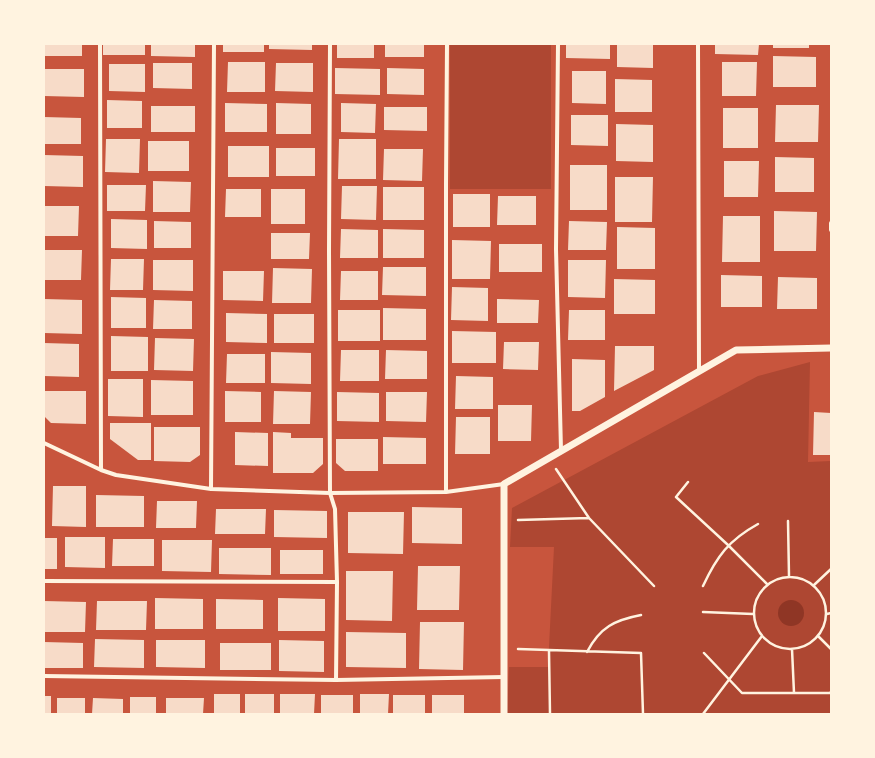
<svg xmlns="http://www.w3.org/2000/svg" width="875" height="758" font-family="Roboto,sans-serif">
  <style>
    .green { fill: #ae4732 }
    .water { fill: #8f3625 }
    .building { fill: #f7dbc8 }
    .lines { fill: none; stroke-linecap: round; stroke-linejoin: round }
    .path { stroke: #fff3e0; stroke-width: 2.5 }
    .minor { stroke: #fff3e0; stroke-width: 4 }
    .tertiary { stroke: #fff3e0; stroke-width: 7 }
  </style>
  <rect width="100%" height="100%" fill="#c8553d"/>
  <path class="green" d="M450,44h101v145h-101z
    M810,362l-2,100 23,-1v253h-324l2,-47h39l6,-120h-44l2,-39 246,-132z"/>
  <path class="water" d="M778 613a13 13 0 1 1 26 0a13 13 0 1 1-26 0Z"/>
  <path class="building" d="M44,44h38v12h-38z
    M103,44h42v11h-42z
    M151,44h44v13l-44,-1z
    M223,44h41v8h-41z
    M269,44h43v6l-43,-1z
    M337,44h37v14h-37z
    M385,44h39v13h-39z
    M566,44h44v15l-44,-1z
    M617,44h36v24l-36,-1z
    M715,44h44l-1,11 -43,-1z
    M773,44h36v4h-36z
    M773,56l43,1v30h-43z
    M228,62h37v30h-38z
    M722,62h35l-1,34h-34z
    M153,63h39v26l-39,-1z
    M276,63h37v29l-38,-1z
    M109,64h36v28l-36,-1z
    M335,68l45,1v26l-45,-1z
    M387,68l37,1v26l-37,-1z
    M44,69h40v28l-40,-1z
    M572,71h34v33l-34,-1z
    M615,79l37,1v32h-37z
    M107,100l35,1v27h-35z
    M225,103l42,1v28h-42z
    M276,103l35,1v30h-35z
    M341,103l35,1 -1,29 -34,-1z
    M776,105h43l-1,37h-43z
    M151,106h44v26h-44z
    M384,107h43v24l-43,-1z
    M723,108h35v40h-35z
    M571,115h37v31l-37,-1z
    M44,117l37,1v26h-37z
    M616,124l37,1v37l-37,-1z
    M106,139h34l-1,34 -34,-1z
    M339,139h37v40h-38z
    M148,141h41v30h-41z
    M228,146h41v31h-41z
    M276,148h39v28h-39z
    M384,149h39l-1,32 -39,-1z
    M44,155l39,1v31l-39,-1z
    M775,157l39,1v34h-39z
    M724,161h35l-1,36h-34z
    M570,165h37v45h-37z
    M615,177h38l-1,45h-37z
    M153,181l38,1 -1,30h-37z
    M107,185h39l-1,26h-38z
    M342,186h35l-1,34 -35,-1z
    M383,187h41v33h-41z
    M226,189h35v28h-36z
    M271,189h34v35h-34z
    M453,194h37v33h-37z
    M498,196h38v29h-39z
    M44,206h35l-1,30h-34z
    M774,211l43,1 -1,39h-42z
    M723,216h37v46h-38z
    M111,219l36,1v29l-36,-1z
    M154,221l37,1v26h-37z
    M569,221l38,1 -1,28h-38z
    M617,227l38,1v41h-38z
    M341,229l37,1v28h-38z
    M383,229l41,1v28h-41z
    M271,233h39l-1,26h-38z
    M452,240l39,1 -1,38h-38z
    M499,244h43v28h-43z
    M44,250h38l-1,30h-37z
    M111,259h33l-1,31h-33z
    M153,260h40v31l-40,-1z
    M568,260h38l-1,38 -37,-1z
    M383,267h43v29l-44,-1z
    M273,268l39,1 -1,34h-39z
    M223,271h41l-1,30 -40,-1z
    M341,271h37v29h-38z
    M721,275l41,1v31h-41z
    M778,277l39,1v31h-40z
    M614,279l41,1v34h-41z
    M452,287l36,1v33l-37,-1z
    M111,297l35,1v30h-35z
    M44,299l38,1v34l-38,-1z
    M497,299l42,1 -1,23h-41z
    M154,300l38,1v28h-39z
    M383,308l43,1v31h-43z
    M338,310h42v31h-42z
    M569,310h36v30h-37z
    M226,313l41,1v29l-41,-1z
    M274,314h40v29h-40z
    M452,331l44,1v31h-44z
    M111,336l37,1v34h-37z
    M155,338l39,1 -1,32 -39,-1z
    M504,342h35l-1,28 -35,-1z
    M44,343l35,1v33l-35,-1z
    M615,346h39v24l-40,21z
    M341,350h38v31h-39z
    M386,350l41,1v28h-42z
    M271,352l40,1v31l-40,-1z
    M227,354h38v29h-39z
    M572,359l33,1v37l-25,14h-8z
    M456,376l37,1v32h-38z
    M108,379h35v38l-35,-1z
    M151,380l42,1v34h-42z
    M44,391h42v33l-35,-1 -7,-7z
    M225,391l36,1v30h-36z
    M274,391l37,1 -1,32h-37z
    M337,392l42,1v29l-42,-1z
    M386,392h41l-1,30 -40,-1z
    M498,405h34l-1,36h-33z
    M814,412l17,1v42h-18z
    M456,417h34v37h-35z
    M110,423h41v37h-13l-28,-21z
    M154,427h46v28l-10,7 -36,-1z
    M235,432l33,1v33l-33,-1z
    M273,432l18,1v5h32v26l-10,9h-40z
    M383,437l43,1v26h-43z
    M336,439h42v32h-33l-9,-8z
    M53,486h33v41l-34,-1z
    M96,495l48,1v31h-48z
    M157,501h40l-1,27h-40z
    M412,507l50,1v36l-50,-1z
    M216,509h50l-1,25h-50z
    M274,510l53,1v27l-53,-1z
    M348,512h56l-1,42 -55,-1z
    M65,537h40v31l-40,-1z
    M44,538h13v31h-13z
    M113,539h41v27h-42z
    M162,540h50l-1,32 -49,-1z
    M219,548h52v27l-52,-1z
    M280,550h43v24h-43z
    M418,566h42l-1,44h-42z
    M346,571h47l-1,50 -46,-1z
    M155,598l48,1v30h-48z
    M278,598l47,1v32h-47z
    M216,599l47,1v29h-47z
    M44,601l42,1 -1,30h-41z
    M97,601h50l-1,29h-50z
    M420,622h44l-1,48 -44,-1z
    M346,632l60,1v35l-60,-1z
    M95,639l49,1v28l-50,-1z
    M156,640h49v28l-49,-1z
    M279,640l45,1v31l-45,-1z
    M44,642l39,1v25h-39z
    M220,643h51v27h-51z
    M214,694h26v20h-26z
    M245,694h29v20h-29z
    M280,694h35l-1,20h-34z
    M360,694h29l-1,20h-28z
    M321,695h32v19h-32z
    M393,695h32v19h-32z
    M432,695h32v19h-32z
    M44,696h7v18h-7z
    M130,697h26v17h-26z
    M57,698h28v16h-28z
    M93,698l30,1v15h-31z
    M166,698h38l-1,16h-37z"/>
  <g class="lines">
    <path class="path" d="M556,469l33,49 65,68
      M688,482l-12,15 52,48 39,39
      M518,520l71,-2
      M788,521l1,55
      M754 613a36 36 0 1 1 72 0a36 36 0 1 1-72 0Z
      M814,585l17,-16
      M703,586c14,-30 26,-46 55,-62
      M703,612l50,2
      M827,614l4,-1
      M818,636l13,13
      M518,649l123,4 2,61
      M792,649l2,44
      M549,651l1,63
      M587,652c13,-25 28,-32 54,-37
      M704,653l38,40h88l1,-1
      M703,714l59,-78"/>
    <path class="minor" d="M100,44l1,426
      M330,44l-1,206 1,243 5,16 2,73 -1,98
      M558,44l-2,205 5,201
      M698,44l1,327
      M831,223v7
      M44,443l57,27 15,5 95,14 119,4 116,-1 58,-8
      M211,489l3,-445
      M446,492v-308l1,-140
      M44,581l293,1
      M44,676l292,4 168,-3"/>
    <path class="tertiary" d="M504,714v-230l232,-134 95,-2"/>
  </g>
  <rect width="875" height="758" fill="none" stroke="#fff3e0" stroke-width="90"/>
</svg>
